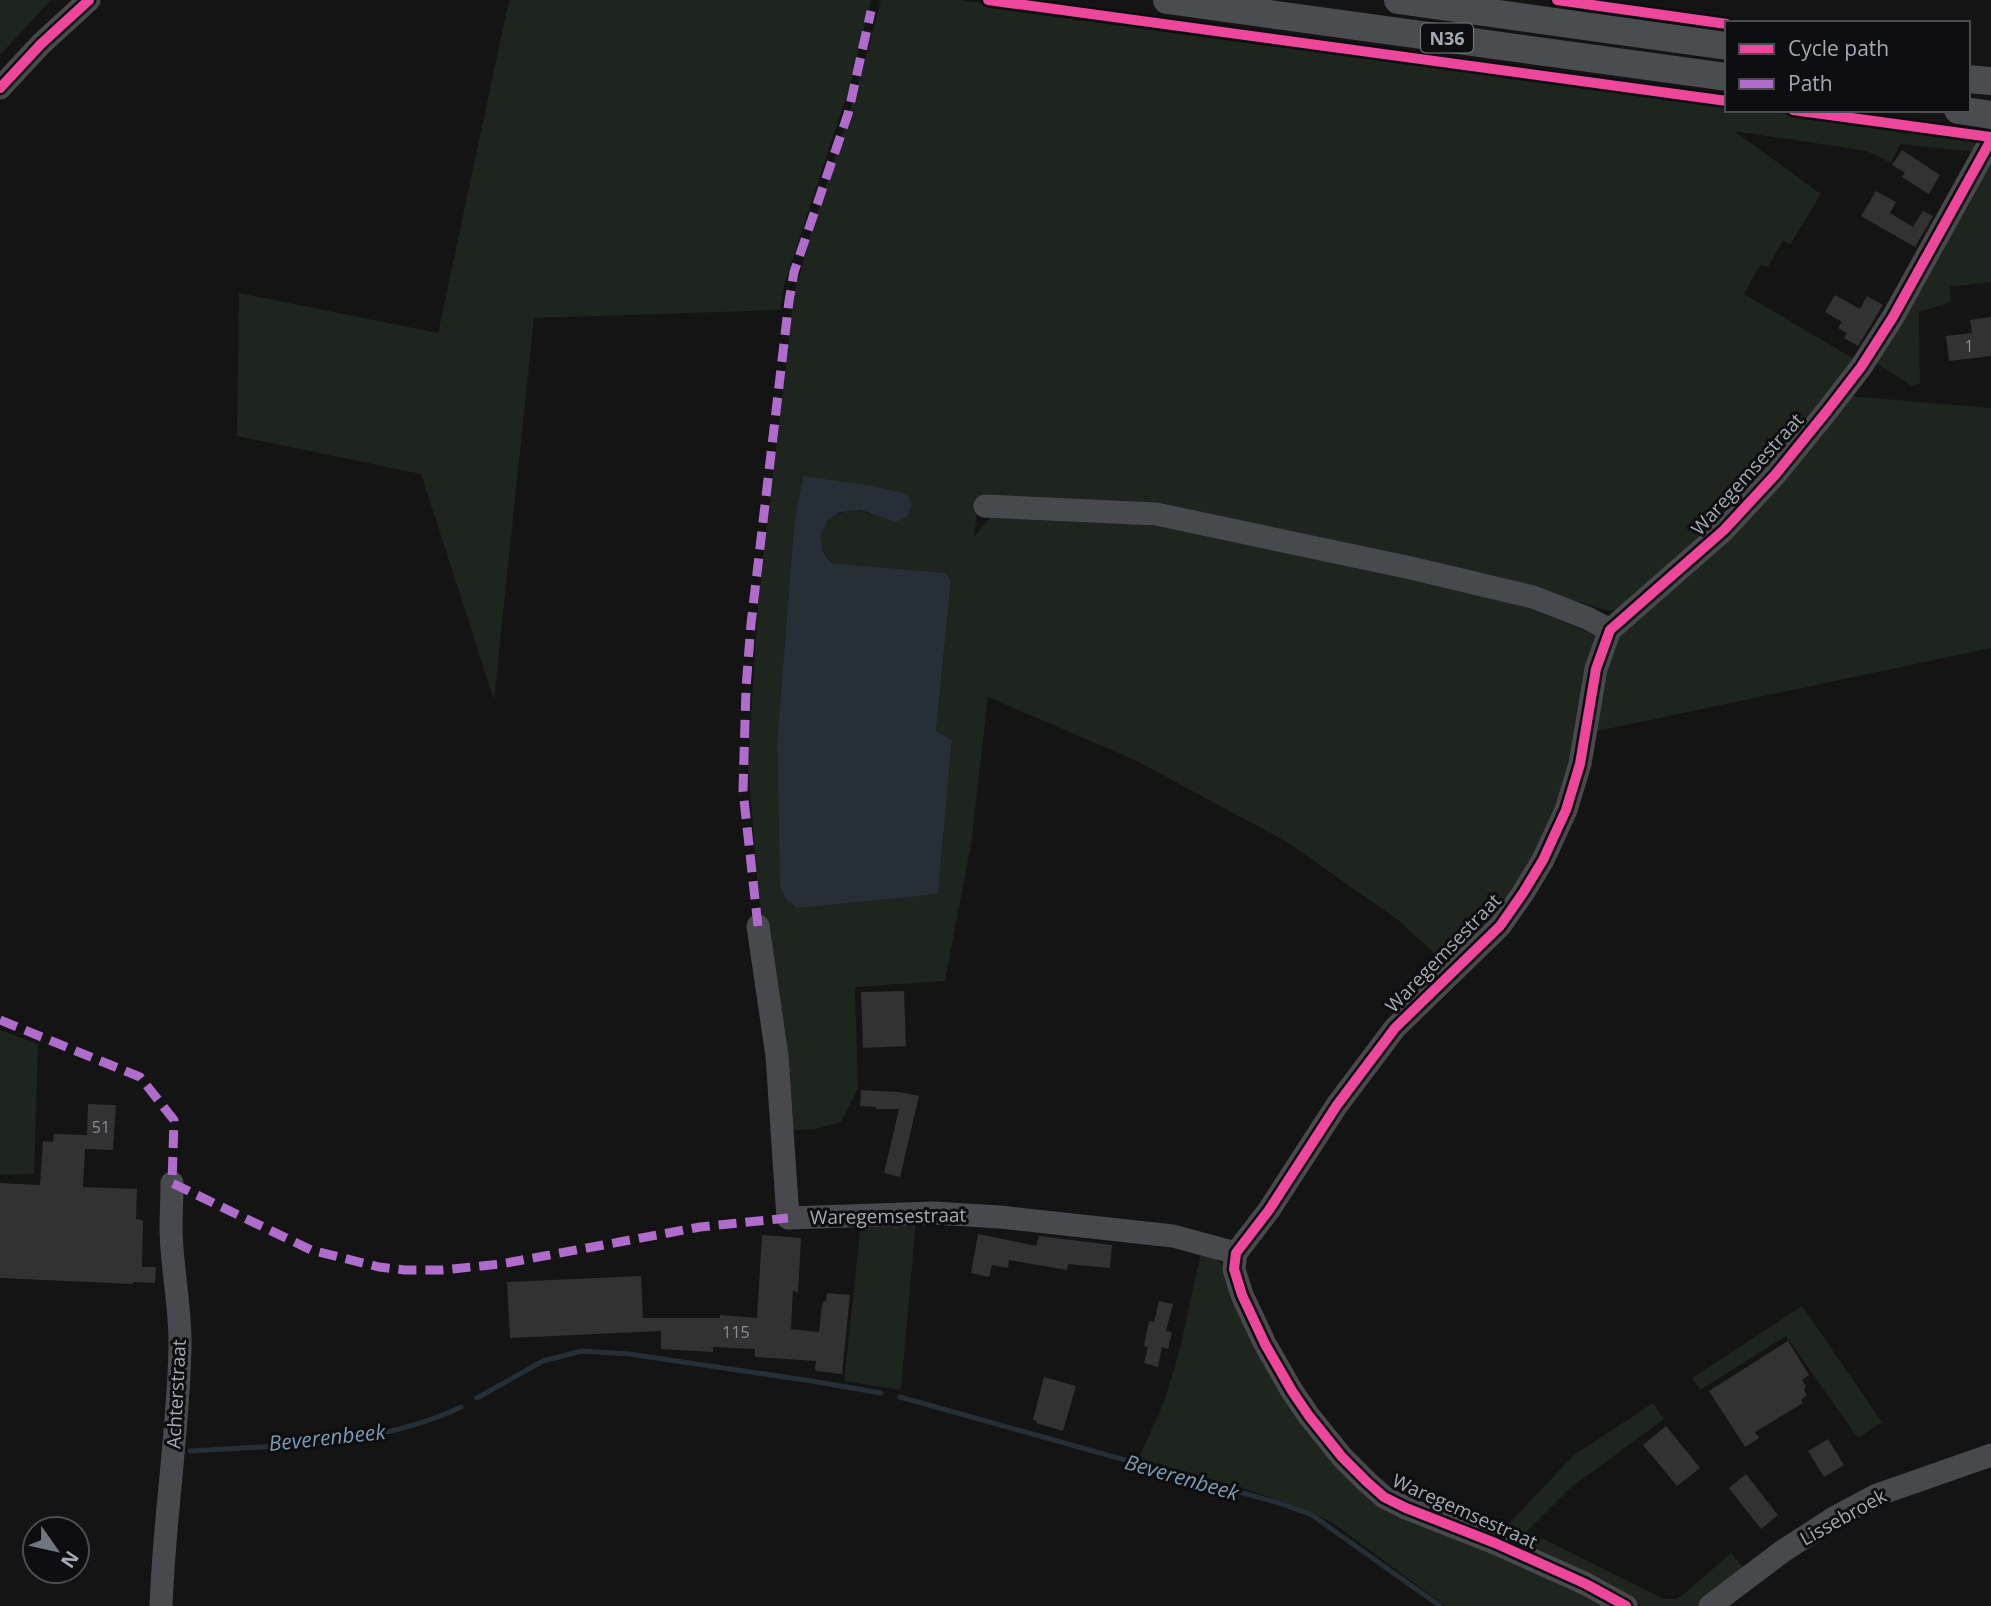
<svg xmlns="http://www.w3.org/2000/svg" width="1991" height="1606" font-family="'Open Sans',sans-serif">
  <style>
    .green { fill: #1e241e; fill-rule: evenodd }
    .water { fill: #272f36 }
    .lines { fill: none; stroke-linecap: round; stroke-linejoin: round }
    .stream { stroke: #272f36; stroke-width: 5 }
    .building { fill: #323233 }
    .minor { stroke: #48494d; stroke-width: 23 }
    .major { stroke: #4a4c4f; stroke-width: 28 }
    .quiet { stroke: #b06ccc; stroke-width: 9; stroke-dasharray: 18 9; stroke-linecap: butt }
    .cycleway-casing { stroke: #0e0e10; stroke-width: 15 }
    .cycleway { stroke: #ed469a; stroke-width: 10 }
    .labels { text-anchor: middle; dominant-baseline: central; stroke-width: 6; stroke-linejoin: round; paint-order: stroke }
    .number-label { font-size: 16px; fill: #888c94 }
    .shield { fill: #0e0e10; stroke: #777b84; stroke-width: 2 }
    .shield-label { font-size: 18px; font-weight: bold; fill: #a4aab5 }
    .street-label { font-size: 19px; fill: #a4aab5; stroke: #0e0e10 }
    .water-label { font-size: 21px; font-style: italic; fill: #7a9ab2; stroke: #0e0e10 }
  </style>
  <rect width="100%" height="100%" fill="#141414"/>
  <path class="green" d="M0,0h51l-51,55z
    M509,0h362l-21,86 -66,199 -4,25 -246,8 -40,382 -73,-226 -184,-38 2,-143 199,40z
    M878,0h82l767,106v4h32l221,30 -4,12 -76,-8 -9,19 -24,-12 -133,-20 87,63 -31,51 -7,-5 -15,27 -8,-2 -16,29 115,68 -124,153 -116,94 -11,2 -67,-21 -545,-94h-17l-5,41 16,-19 21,-2 121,7 124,18 261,62 81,33 -26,134 -26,70 -38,64 -60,62 -50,-46 -111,-78 -150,-81 -149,-64 -17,147 -26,137 -90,6 3,101 -17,34 -26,7 -26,1 -10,-114 -21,-126 -10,-124 10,-162 36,-310 18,-64 46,-145 23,-84zM803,477l73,40c-5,-2 -11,-6 -17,-6 -17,-2 -36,6 -39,25 -1,10 6,19 11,27l115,10 5,7 -15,152 16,8 -14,154 -152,5 -6,-13 -3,-144 17,-216z
    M1991,164v118l-41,5 1,15 -32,10 1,71 -8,3 -39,-25 101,-173z
    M1848,396l143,12v240l-398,84 3,-32 26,-69z
    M0,1030l38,14 -4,130 -34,1z
    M916,1221l-15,169 -57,-9 17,-157z
    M1207,1250l16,15 131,211 265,130h-174l-112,-83c-59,-30 -131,-45 -195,-64l26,-57 17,-57 20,-93z
    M1802,1306l80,116 -24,16 -72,-102 -86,54 -8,-12z
    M1653,1403l11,16 -95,70 -42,42 137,68h12l9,-6 46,-40 14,16 -46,37h-59l-124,-62 -20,-7 78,-82z"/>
  <path class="water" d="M803,476l70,10 34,8 5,10 -5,13 -12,5 -34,-12 -21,2 -12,8 -8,17 3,15 8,11 115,10 5,7 -15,151 16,9 -14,154 -141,14 -11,-9 -6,-13 -3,-144 17,-216z"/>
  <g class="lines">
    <path class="stream" d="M900,1397l379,106 33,12 128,91
      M477,1398l66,-37 39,-10 47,3 183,27 69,12
      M190,1451c91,-6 187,-4 271,-44"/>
  </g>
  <path class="building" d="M1902,150l38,25 -11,19 -27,-17 3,-4 -13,-8z
    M1876,191l20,11 -6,11 23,14 10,-16 10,5 -18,31 -54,-31z
    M1835,295l25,14 7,-13 16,9 -25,41 -14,-8 3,-5 -9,-5 4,-6 -17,-10z
    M1991,317v39l-42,5 -3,-25 26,-3 -2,-13z
    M904,991l2,55 -43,2 -2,-56z
    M861,1090l38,2 20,4 -19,81 -16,-4 15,-64h-23v-2l-16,-1z
    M88,1104l28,1 -3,45 -28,-1 -2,38 54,2 -1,30 7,1 -1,47h14l-1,16 -22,-1v2l-133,-6v-95l40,2 3,-44 10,1 1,-8 33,1z
    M978,1234l58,12 3,-10 73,9 -2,23 -42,-4 -1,6 -58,-10 -1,8 -16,-3 -3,12 -18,-4z
    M762,1235l39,3 -3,54 -5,-1 -2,38 28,3 3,-27 2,-4 2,1 1,-9 23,2 -8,79 -25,-3 -2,-2 1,-8 -61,-4v-8l-42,-2v5l-52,-3v-18l-151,7 -3,-56 134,-6 2,42h77v-3l37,3z
    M1159,1301l14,3 -7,27 6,1 -4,17 -6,-2 -4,20 -14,-4 4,-16 -4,-1 5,-25 5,1z
    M1788,1341l21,34 -7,5 4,6 -2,4 3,5 -6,5 2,3 -48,29 4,6 -14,9 -36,-56z
    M1044,1377l32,9 -13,45 -27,-8 1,-2 -4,-1z
    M1666,1426l34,42 -23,18 -34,-41z
    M1828,1439l16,26 -20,12 -16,-26z
    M1746,1474l32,41 -17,14 -32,-41z"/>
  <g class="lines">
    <path class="minor" d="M0,88l41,-44 48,-44
      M985,506l171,8 255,54 122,29 54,21 23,12
      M758,926l19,130 11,162 146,-5 66,4 173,19 63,17
      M161,1606c3,-86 17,-171 19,-257 1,-40 -8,-79 -9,-118 0,-16 1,-32 1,-48
      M1626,1606l-40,-22 -91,-41 -89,-35 -22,-11 -17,-15 -25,-25 -33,-41 -17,-25 -27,-47 -23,-49 -8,-26 2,-16 33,-43 68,-105 58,-77 105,-102 23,-33 20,-33 23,-50 14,-46 16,-95 14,-39 114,-100 51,-55 52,-64 34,-44 32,-50 98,-177
      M1710,1606l73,-55 51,-33 43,-23 114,-40"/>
    <path class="major" d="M1167,0l560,77
      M1398,0l329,46
      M1968,79l23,2
      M1958,110l33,5"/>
    <path class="quiet" d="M758,926l-15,-135 3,-103 5,-64 38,-323 5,-29 54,-158 23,-103
      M0,1020l140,57 34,43 -2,63 139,67 68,17 26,3h37l59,-6 199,-37 88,-9"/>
    <defs>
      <path id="cycleway" d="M988,0l739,101
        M1557,0l170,24
        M0,88l41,-44 48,-44
        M1793,110l198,27
        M1626,1606l-40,-22 -91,-41 -89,-35 -22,-11 -17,-15 -25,-25 -33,-41 -17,-25 -27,-47 -23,-49 -8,-26 2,-16 33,-43 68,-105 58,-77 105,-102 23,-33 20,-33 23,-50 14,-46 16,-95 14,-39 114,-100 51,-55 52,-64 34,-44 32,-50 98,-177"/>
    </defs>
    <use href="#cycleway" class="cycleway-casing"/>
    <use href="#cycleway" class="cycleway"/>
  </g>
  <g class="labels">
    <g class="number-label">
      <text x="1969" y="346">1</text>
      <text x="101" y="1127">51</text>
      <text x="736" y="1332">115</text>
    </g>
    <rect class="shield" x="1421" y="23.5" width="52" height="29" rx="5"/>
    <g class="shield-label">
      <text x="1447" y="38">N36</text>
    </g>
    <g class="street-label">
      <text transform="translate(1747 474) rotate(-48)">Waregemsestraat</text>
      <text transform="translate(1443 953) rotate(-46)">Waregemsestraat</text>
      <text transform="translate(888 1216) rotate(-1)">Waregemsestraat</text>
      <text transform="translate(176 1394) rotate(-87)">Achterstraat</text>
      <text transform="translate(1465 1511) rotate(24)">Waregemsestraat</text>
      <text transform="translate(1843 1517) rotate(-29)">Lissebroek</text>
    </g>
    <g class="water-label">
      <text transform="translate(327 1437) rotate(-6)">Beverenbeek</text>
      <text transform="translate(1182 1477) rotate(16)">Beverenbeek</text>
    </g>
  </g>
  <rect x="1725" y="21" width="245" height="91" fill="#0e0e10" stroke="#4a4c52" stroke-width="2"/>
  <rect x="1739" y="44" width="35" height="10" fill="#ed469a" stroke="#4a4c52" stroke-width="2"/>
  <text x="1788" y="56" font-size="21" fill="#a4aab5">Cycle path</text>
  <rect x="1739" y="79" width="35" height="10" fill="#b06ccc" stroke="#4a4c52" stroke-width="2"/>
  <text x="1788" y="91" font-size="21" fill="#a4aab5">Path</text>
  <g transform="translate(56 1550) rotate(124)"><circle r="33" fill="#0e0e10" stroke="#4a4c52" stroke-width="2"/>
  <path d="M0-5L12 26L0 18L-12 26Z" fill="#72767d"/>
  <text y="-10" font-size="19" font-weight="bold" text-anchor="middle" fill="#a4aab5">N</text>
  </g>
</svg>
